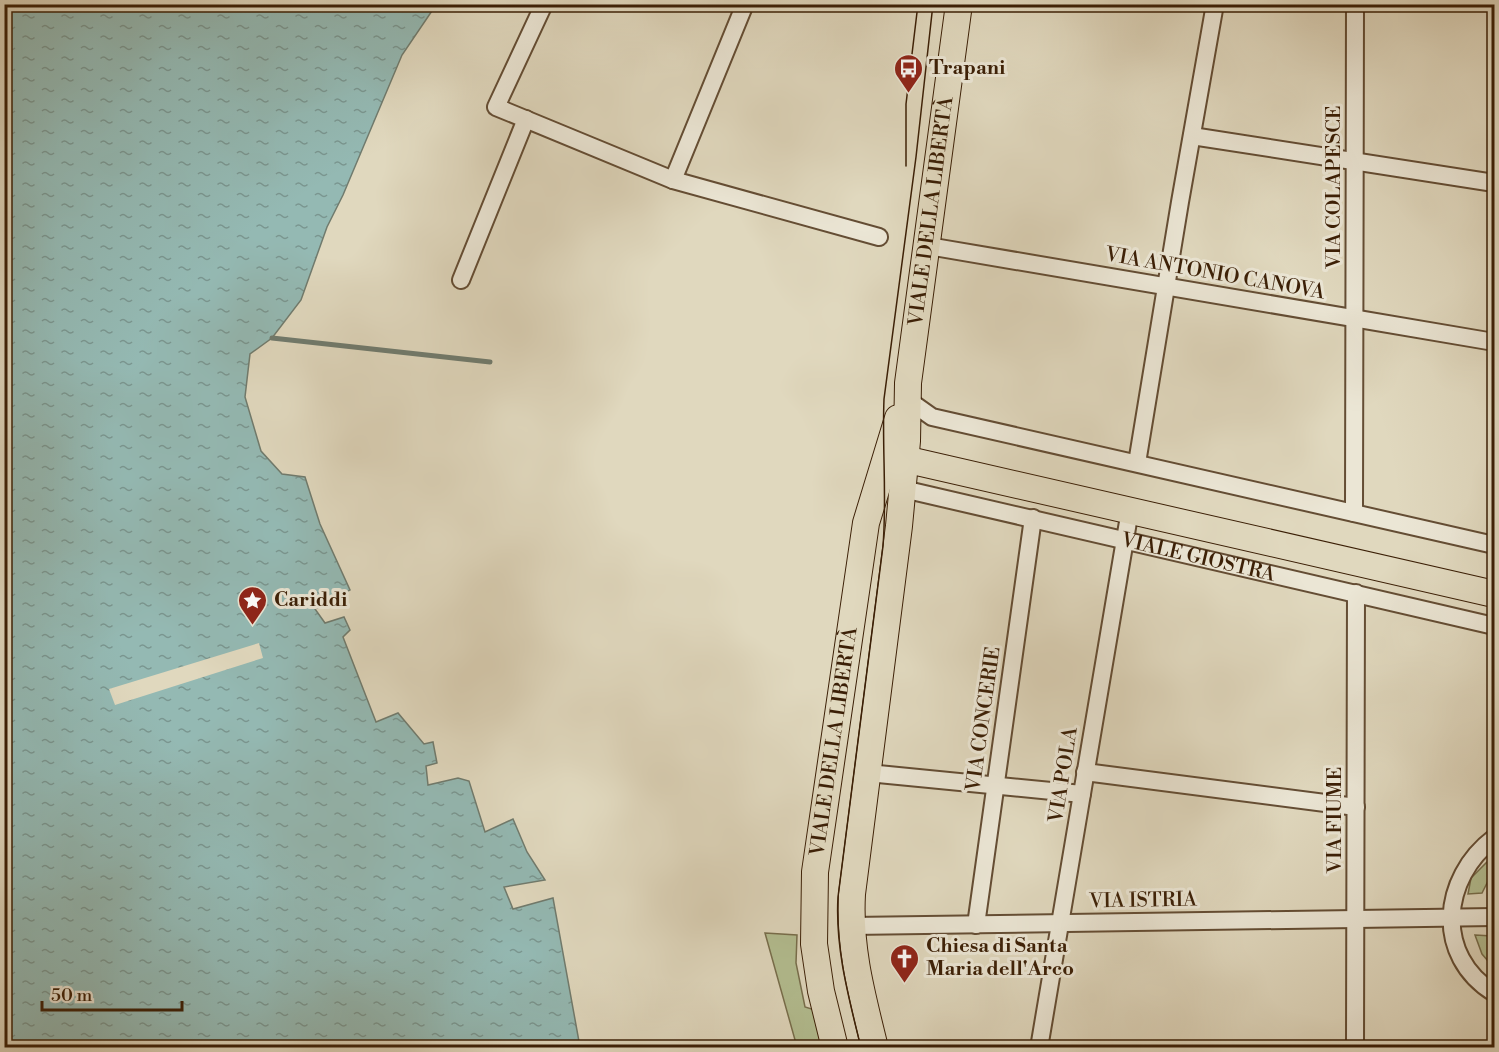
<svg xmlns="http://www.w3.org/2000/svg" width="1499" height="1052" font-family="'Libre Bodoni',serif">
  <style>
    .green { fill: #b3be91; stroke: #776e4c; stroke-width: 1.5 }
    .water { fill: url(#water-ripples); stroke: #707b6e; stroke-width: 1.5 }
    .pier { fill: #e0d8be }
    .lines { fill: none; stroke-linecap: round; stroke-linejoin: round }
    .stream { stroke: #707b6e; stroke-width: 5 }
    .minor-casing { stroke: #644d34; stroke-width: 20 }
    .primary-casing { stroke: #3b1f06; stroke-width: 28 }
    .minor { stroke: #ebe6d5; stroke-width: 16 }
    .primary { stroke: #e0d8be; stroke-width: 26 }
    .tram { stroke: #3b1f06; stroke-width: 1.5 }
    .labels { text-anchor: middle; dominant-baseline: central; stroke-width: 6; stroke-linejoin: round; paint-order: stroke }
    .poi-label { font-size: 20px; font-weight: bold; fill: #3b1f06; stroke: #ebe6d5; text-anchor: start }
    .street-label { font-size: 20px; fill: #3b1f06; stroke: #ebe6d5 }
  </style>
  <defs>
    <pattern id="water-ripples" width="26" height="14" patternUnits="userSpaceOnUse" patternTransform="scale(1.5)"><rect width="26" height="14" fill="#94b9b3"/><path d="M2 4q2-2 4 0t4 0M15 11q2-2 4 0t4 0" fill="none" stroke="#7a9690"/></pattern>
  </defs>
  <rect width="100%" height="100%" fill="#e0d8be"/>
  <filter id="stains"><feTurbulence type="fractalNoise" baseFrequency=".00333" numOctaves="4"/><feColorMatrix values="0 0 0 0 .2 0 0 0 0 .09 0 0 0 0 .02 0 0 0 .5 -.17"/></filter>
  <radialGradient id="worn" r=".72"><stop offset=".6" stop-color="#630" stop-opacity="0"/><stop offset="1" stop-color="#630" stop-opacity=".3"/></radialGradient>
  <path class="green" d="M1494,860v9l-12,24 -14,1 3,-16 16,-16z
    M765,933l32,2 -1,28 9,44 10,3 10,24 -9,13h-19z
    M1475,935l17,1 2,4v28l-12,-14z"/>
  <path class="water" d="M5,5h431l-34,50 -59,140 -16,32 -26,73 -29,38 -22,16 -5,43 16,54 21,23 23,3 15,47 30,66 -35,19 10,14 19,-6 6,13 -7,7 33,85 22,-9 26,31 9,-2 4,21 -11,3 2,19 30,-7 11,3 16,51 28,-13 14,33 18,28 -41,7 9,22 40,-11 27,149 -575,1z"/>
  <path class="pier" d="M259,643l4,15 -148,47 -6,-16z"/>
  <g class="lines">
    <path class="stream" d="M272,338l218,24"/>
    <defs>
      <g id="minor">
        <path d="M544,4l-48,103 177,73 206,57"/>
        <path d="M1192,136l302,47"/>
        <path d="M673,180l72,-176"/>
        <path d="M928,246l566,96"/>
        <path d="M461,280l65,-161"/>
        <path d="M908,400l24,17 562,128"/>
        <path d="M1137,463l43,-261 35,-198"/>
        <path id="s1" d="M903,489l591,137"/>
        <path d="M1354,513l1,-509"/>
        <path d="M1085,772l271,35"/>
        <path d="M868,773l214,21"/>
        <path d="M1494,838c-53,40 -60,118 0,155"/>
        <path d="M976,925l57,-407"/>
        <path d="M851,926l643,-9"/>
        <path d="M1039,1048l91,-538"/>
        <path d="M1355,1048l1,-455"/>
      </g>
      <g id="primary">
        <path d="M891,456l603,138"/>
        <path id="s2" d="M835,1048l-14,-57 -7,-47 1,-72 51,-349 32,-105"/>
        <path id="s3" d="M875,1048c-13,-53 -26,-99 -23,-154l47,-368 8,-85 1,-58 51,-379"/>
      </g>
    </defs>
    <use href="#minor" class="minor-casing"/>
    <use href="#primary" class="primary-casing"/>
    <use href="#minor" class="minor"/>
    <use href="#primary" class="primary"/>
    <path class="tram" d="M906,166v-62l12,-100
      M861,1048c-12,-50 -26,-99 -23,-151l45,-351c4,-49 -1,-98 1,-147l32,-242 17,-153"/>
  </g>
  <defs>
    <symbol id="bus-pin" viewBox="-11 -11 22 30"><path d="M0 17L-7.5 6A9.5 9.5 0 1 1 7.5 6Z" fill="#8f2418" stroke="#ebe6d5"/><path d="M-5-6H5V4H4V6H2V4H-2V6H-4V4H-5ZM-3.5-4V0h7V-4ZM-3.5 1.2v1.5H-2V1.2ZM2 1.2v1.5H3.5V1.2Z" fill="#fff"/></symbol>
    <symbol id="sight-pin" viewBox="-11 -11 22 30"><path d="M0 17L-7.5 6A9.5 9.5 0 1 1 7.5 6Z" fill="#8f2418" stroke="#ebe6d5"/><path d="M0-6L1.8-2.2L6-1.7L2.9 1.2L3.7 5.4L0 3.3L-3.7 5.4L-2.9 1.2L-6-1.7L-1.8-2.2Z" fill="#fff"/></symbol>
    <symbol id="church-pin" viewBox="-11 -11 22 30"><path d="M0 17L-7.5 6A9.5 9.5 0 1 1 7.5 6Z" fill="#8f2418" stroke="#ebe6d5"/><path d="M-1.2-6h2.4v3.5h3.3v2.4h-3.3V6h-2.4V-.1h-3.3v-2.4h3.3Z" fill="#fff"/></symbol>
  </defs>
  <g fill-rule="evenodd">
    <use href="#bus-pin" x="892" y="52" width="33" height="45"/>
    <use href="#sight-pin" x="236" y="584" width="33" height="45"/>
    <use href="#church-pin" x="888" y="942" width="33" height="45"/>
  </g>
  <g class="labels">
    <g class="poi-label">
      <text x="929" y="68">Trapani</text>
      <text x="274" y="600">Cariddi</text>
      <text x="926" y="946">Chiesa di Santa<tspan x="926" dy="23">Maria dell'Arco</tspan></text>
    </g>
    <g class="street-label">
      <text transform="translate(1334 187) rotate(-90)">VIA COLAPESCE</text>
      <text stroke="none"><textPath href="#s3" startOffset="844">VIALE DELLA LIBERTÀ</textPath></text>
      <text transform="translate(1215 274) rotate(10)">VIA ANTONIO CANOVA</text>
      <text stroke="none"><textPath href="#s1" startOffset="303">VIALE GIOSTRA</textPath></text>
      <text transform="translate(984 719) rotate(-82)">VIA CONCERIE</text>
      <text stroke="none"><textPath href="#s2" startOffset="310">VIALE DELLA LIBERTÀ</textPath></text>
      <text transform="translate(1064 775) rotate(-81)">VIA POLA</text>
      <text transform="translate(1335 820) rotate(-90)">VIA FIUME</text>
      <text transform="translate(1143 901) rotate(-1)">VIA ISTRIA</text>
    </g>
  </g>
  <rect width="1499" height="1052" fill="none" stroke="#e0d8be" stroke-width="24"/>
  <rect x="6" y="6" width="1487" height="1040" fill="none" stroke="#3b1f06" stroke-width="3"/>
  <rect x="12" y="12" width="1475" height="1028" fill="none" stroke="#3b1f06" stroke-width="1.5"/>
  <path d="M42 1001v9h140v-9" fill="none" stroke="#3b1f06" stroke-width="3"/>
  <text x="51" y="1001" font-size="18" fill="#3b1f06" stroke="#ebe6d5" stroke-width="4.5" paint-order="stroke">50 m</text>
  <rect width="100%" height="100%" filter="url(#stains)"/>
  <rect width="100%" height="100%" fill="url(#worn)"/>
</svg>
